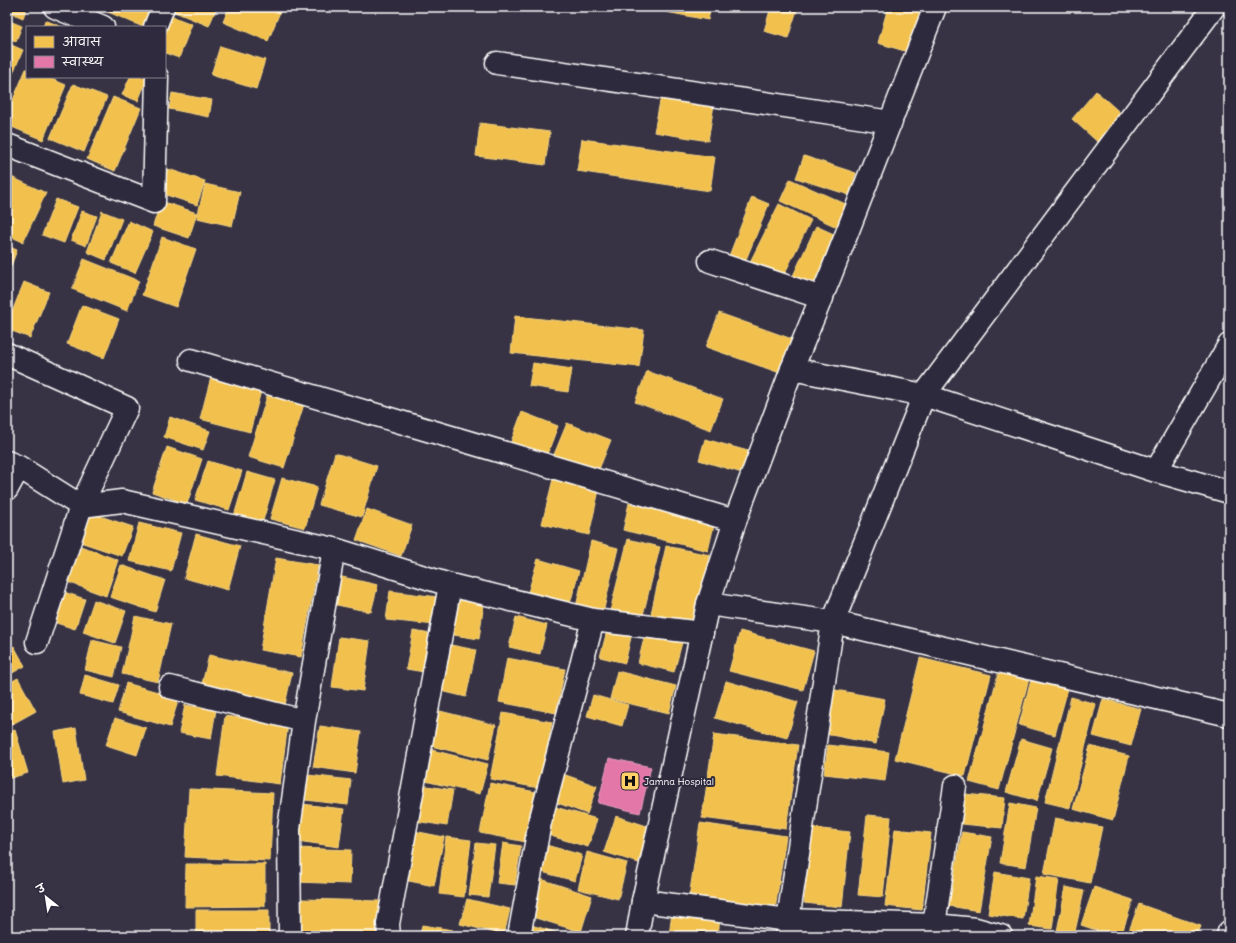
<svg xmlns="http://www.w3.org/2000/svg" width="1236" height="943" font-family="Delius,'Playpen Sans Deva',sans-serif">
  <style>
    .homes { fill: #f2c14e; stroke: #f6d483 }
    .health { fill: #e377a8; stroke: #eba0c2 }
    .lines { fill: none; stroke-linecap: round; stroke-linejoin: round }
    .minor-casing { stroke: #fff; stroke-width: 25 }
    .tertiary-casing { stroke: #fff; stroke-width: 25 }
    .minor { stroke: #2f2a3d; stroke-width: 22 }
    .tertiary { stroke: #2f2a3d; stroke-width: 22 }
    .labels { text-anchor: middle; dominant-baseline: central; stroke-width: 4; stroke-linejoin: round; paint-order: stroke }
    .poi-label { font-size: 10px; fill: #fff; stroke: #2f2a3d; text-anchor: start }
  </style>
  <rect width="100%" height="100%" fill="#373345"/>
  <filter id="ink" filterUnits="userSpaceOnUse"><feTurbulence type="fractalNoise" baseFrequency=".025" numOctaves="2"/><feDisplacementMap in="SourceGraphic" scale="8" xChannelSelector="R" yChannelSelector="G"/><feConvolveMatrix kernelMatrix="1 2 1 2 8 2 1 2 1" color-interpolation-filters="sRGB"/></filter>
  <g filter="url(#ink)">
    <path class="homes" d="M7,7h20l-4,11 -16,-7z
      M108,7h51l-9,20h-7l-37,-16z
      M171,7h46l-8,19 -39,-16z
      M229,7h38l13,5 -12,29 -45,-19z
      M611,7h16v2z
      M640,7h71l-3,13z
      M771,7h27l-10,31 -24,-7z
      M888,7h36l-13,46 -33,-10z
      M166,14l26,10 -13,34 -14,-5z
      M7,20l15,6 -6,15 -9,-3z
      M45,20l17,7h-19z
      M7,43l16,7 -12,28 -4,-1z
      M220,46l45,14 -9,29 -45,-14z
      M26,69h1v8h20l19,8 -23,55 -36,-15v-11z
      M130,77h18l-10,24 -16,-6z
      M73,84l34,13 -23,55 -34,-14z
      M1096,91l30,27 -24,28 -30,-27z
      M172,93l40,7 -3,17 -40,-8z
      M661,96l53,9 -6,36 -54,-9z
      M113,97l28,11 -26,63 -28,-12z
      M480,123l70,9 -5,33 -69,-9z
      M582,139l133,18 -5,34 -133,-20z
      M804,156l52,17 -7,22 -53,-17z
      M168,169l37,12 -8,24 -37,-12z
      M7,175l39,18 -23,49 -16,-7z
      M790,179l60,27 -11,22 -59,-27z
      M205,184l35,8 -8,34 -35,-8z
      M752,197l17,7 -24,58 -16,-6z
      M56,199l22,8 -14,36 -22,-8z
      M161,201l36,12 -8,25 -36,-12z
      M779,204l32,16 -28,57 -33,-15z
      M82,211l15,5 -11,30 -15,-6z
      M102,211l20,8 -16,41 -19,-8z
      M129,221l24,11 -18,41 -24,-10z
      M816,226l20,9 -24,52 -20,-9z
      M162,237l34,12 -20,58 -34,-12z
      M7,246l10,4 -10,26z
      M84,259l55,22 -12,30 -55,-22z
      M24,282l25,10 -19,46 -23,-9v-5z
      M82,305l37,14 -15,39 -37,-14z
      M719,313l73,26 -12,34 -74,-26z
      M515,316l129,14 -5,37 -128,-14z
      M533,363l39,6 -4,23 -39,-6z
      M647,371l76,28 -12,31 -76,-28z
      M211,377l50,14 -11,41 -50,-13z
      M269,390l36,11 -21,67 -36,-11z
      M522,412l36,14 -13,34 -36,-13z
      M170,417l40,14 -7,19 -39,-13z
      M567,423l44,17 -14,34 -44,-17z
      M705,439l43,12 -6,22 -43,-13z
      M167,447l35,12 -15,45 -35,-12z
      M335,453l42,13 -15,51 -43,-12z
      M208,461l34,10 -13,39 -34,-10z
      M247,472l28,8 -13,44 -28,-8z
      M282,478l35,9 -12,41 -35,-9z
      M553,479l46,11 -10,45 -47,-11z
      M629,503l85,22 -6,26 -85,-21z
      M367,509l45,16 -11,31 -45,-16z
      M88,512l45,15 -11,29 -45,-15z
      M139,523l42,10 -10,38 -42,-10z
      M196,534l44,12 -12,44 -44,-12z
      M628,539l32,8 -18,72 -32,-8z
      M591,541l27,7 -16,69 -27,-6z
      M78,545l40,15 -12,36 -41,-15z
      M666,546l44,9 -15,73 -45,-10z
      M276,558l42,7 -17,92 -41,-7z
      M538,559l41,12 -11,40 -42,-12z
      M121,565l44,15 -10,32 -45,-15z
      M338,576l40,9 -7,27 -39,-8z
      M58,590l27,9 -10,30 -28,-9z
      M390,591l48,6 -3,28 -49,-5z
      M453,598l31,4 -5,37 -32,-5z
      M94,600l32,11 -11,32 -32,-11z
      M135,616l36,8 -13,58 -36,-8z
      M516,617l31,8 -7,29 -31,-7z
      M608,627l24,6 -7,30 -25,-6z
      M646,630l37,9 -9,33 -36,-9z
      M413,631l24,4 -7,38 -24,-4z
      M740,631l74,20 -11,39 -74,-19z
      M339,637l31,4 -7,50 -31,-4z
      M92,640l29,7 -7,30 -29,-7z
      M451,645l25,5 -10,47 -25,-6z
      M14,646l11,20 -18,10v-26z
      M209,655l83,18 -7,32 -84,-17z
      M507,658l58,11 -9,44 -57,-11z
      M920,658l71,17 -26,101 -70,-17z
      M1000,667l30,8 -31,115 -30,-8z
      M617,671l59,15 -7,27 -59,-14z
      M85,675l34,10 -6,19 -33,-9z
      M1032,676l37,9 -14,50 -36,-10z
      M18,678l18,33 -29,16v-43z
      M726,681l72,21 -11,36 -72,-20z
      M126,683l53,15 -9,29 -52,-15z
      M830,689l55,10 -9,45 -55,-11z
      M593,695l35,10 -6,21 -35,-10z
      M1071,697l25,7 -26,104 -25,-6z
      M1103,699l38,10 -10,37 -38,-10z
      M185,705l31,5 -5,29 -32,-6z
      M440,711l56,14 -8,35 -57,-14z
      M503,713l49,9 -13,66 -49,-9z
      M225,716l63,8 -8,60 -63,-8z
      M115,718l31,10 -9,27 -31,-10z
      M320,726l41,6 -6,41 -42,-6z
      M76,728l8,52 -21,4 -8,-52z
      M15,730l13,43 -21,6v-46z
      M714,734l84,11 -12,84 -84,-11z
      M1021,739l31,9 -15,53 -31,-9z
      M828,745l61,7 -4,29 -61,-7z
      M1090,746l39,10 -16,64 -40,-11z
      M428,749l60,15 -8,30 -59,-14z
      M557,772l40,14 -10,28 -40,-15z
      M308,775l43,5 -3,25 -43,-5z
      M490,783l51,10 -10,50 -51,-10z
      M421,785l32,5 -6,36 -32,-5z
      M189,789l84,4 -3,68 -85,-4z
      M965,794l40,4 -3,30 -40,-4z
      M1010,803l26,5 -10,59 -26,-4z
      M302,804l42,5 -5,38 -42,-6z
      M552,806l45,13 -9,28 -44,-13z
      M867,815l24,2 -8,80 -25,-2z
      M616,816l34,11 -11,36 -35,-11z
      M1055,818l47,9 -12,56 -46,-9z
      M700,823l86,13 -11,74 -86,-12z
      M812,828l38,4 -8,75 -38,-4z
      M895,829l36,4 -9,77 -37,-4z
      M409,830l35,7 -10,49 -35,-7z
      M962,832l30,5 -13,74 -30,-5z
      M446,837l25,3 -7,57 -25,-3z
      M476,843l19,2 -7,52 -19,-2z
      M503,843l18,3 -6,39 -18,-2z
      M546,845l36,10 -7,26 -37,-10z
      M296,848l55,2 -1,34 -55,-2z
      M587,852l40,11 -9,36 -40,-10z
      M186,864h79v42l-80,1z
      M995,872l34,6 -6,41 -35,-5z
      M1036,876l23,3 -7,50 -23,-3z
      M541,879l51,17 -11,36 -52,-16z
      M1066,887l18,4 -10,45h-18z
      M1094,887l39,13 -12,36h-8l-32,-11z
      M301,899l80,2 -1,35h-80z
      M467,899l43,10 -6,26 -44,-11z
      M1139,904l62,22 -4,10h-70z
      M196,910h73v26h-73z
      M672,912l48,6 -2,18h-49z
      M422,925l31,5 -1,6h-32z
      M531,925l38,11h-41z"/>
    <path class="health" d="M609,758l42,9 -11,46 -42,-10z"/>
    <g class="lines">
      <defs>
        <path id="minor" d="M55,7l48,20
          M155,27l8,-20
          M497,63l394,59
          M7,145l147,57 3,-125
          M710,261l112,37
          M7,354l120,54 -46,98 -44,136
          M191,360l544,161
          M792,369l132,26 232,76 73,21
          M7,462l12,5 62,39 41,-5 212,48 116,36 143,35 109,13
          M1156,471l73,-126
          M7,489l12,-22
          M708,604l125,18 396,93
          M170,687l134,34
          M643,901l145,19 146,5 42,4 25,7
          M934,925l21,-139
          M290,936l-1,-107 15,-108 30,-172
          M389,936l-1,-12 62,-339
          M519,936l21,-114 53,-202
          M788,936v-16l45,-298 91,-227 290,-388
          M1228,936l1,-4"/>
        <path id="tertiary" d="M637,936l6,-35 65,-297 27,-83 57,-152 39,-95 104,-267"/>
      </defs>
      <use href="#minor" class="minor-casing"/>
      <use href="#tertiary" class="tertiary-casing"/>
      <use href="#minor" class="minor"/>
      <use href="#tertiary" class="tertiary"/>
    </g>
  </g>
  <defs>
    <symbol id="hospital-square" viewBox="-11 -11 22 22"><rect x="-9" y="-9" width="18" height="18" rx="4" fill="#ffd166" stroke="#2f2a3d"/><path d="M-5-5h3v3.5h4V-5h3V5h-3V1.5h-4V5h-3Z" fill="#111"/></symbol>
  </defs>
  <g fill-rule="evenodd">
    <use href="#hospital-square" x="619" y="770" width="22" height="22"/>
  </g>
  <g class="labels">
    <g class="poi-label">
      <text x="644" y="781">Jamna Hospital</text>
    </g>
  </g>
  <rect width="1236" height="943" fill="none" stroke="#2f2a3d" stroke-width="24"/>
  <rect x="12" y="12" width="1212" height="919" fill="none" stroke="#fff" stroke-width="1.5" filter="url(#ink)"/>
  <rect x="26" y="26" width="140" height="52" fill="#2f2a3d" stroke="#827f8b"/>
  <rect x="34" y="36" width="20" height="12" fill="#f2c14e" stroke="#827f8b"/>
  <text x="62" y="46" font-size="12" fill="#ffffff">आवास</text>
  <rect x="34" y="56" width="20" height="12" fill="#e377a8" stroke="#827f8b"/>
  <text x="62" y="66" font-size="12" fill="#ffffff">स्वास्थ्य</text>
  <g transform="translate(46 897) rotate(330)" stroke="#2f2a3d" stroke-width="3" paint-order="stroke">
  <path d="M0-3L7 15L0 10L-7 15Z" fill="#ffffff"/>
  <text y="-6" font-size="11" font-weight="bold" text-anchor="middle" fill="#ffffff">उ</text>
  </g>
</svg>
